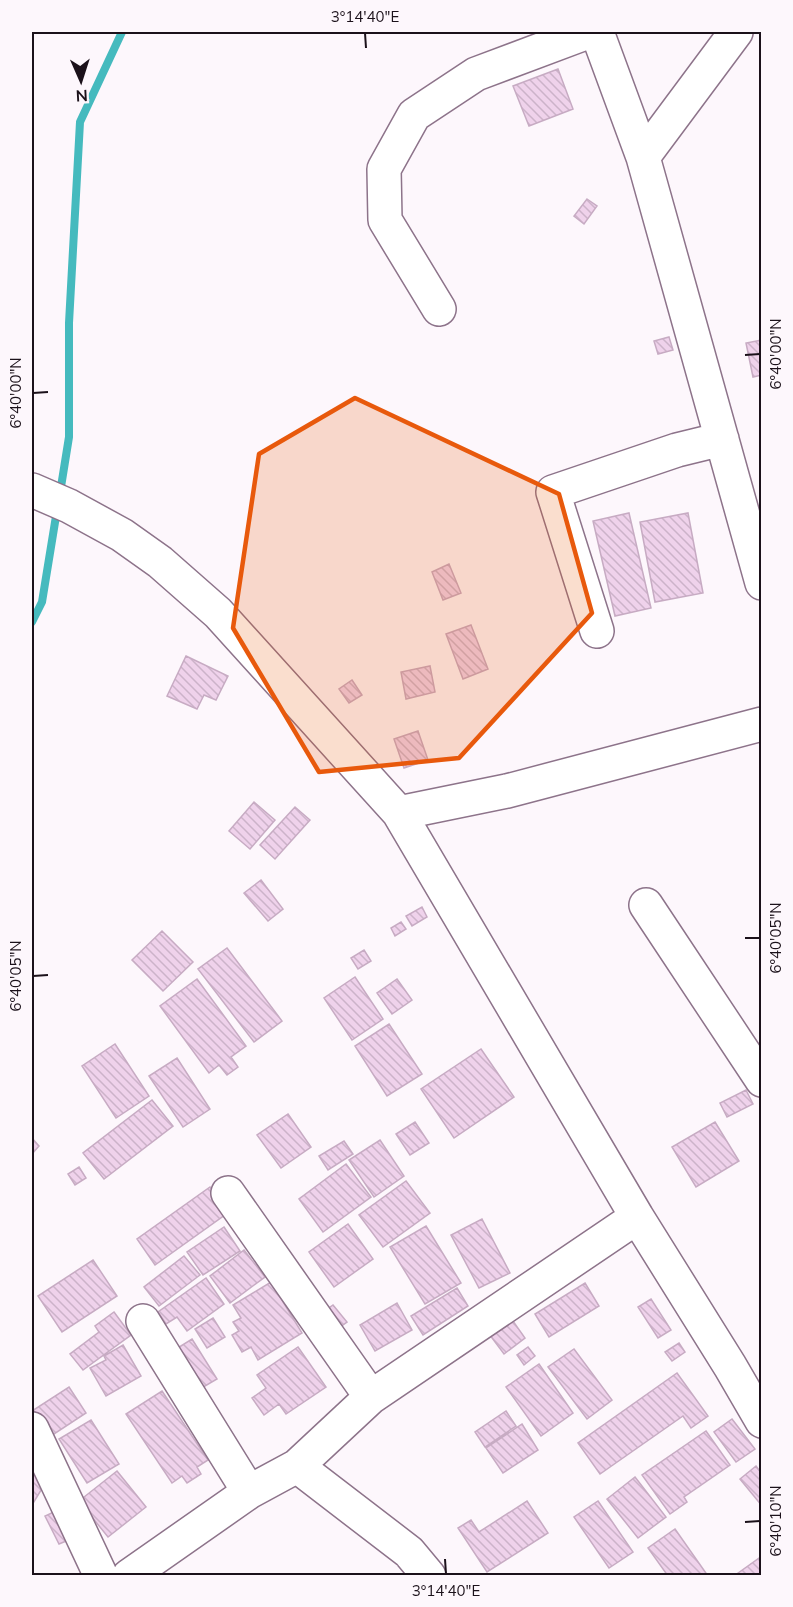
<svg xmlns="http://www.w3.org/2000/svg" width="793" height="1607" font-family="Mulish,sans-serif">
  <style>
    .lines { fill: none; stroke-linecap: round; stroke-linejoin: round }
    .stream { stroke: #45babe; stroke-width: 8 }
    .building { fill: url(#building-back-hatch); stroke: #c7abc3; stroke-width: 1.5 }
    .minor-casing { stroke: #8d738a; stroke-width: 36 }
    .minor { stroke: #fff; stroke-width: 33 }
    .marked { fill: #e8590c; fill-opacity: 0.2; stroke: #e8590c; stroke-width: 4.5; stroke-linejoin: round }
    .ticks { fill: none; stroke: #1b111a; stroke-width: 2 }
    .neatline { fill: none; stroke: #1b111a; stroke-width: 2 }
    .ticks-label { font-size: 15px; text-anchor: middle; fill: #1b111a }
  </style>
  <defs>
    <pattern id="building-back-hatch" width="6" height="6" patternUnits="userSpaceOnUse" patternTransform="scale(1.5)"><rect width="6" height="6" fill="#efd2eb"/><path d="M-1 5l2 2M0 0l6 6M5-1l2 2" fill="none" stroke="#ccb3c9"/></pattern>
  </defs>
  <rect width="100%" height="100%" fill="#fdf7fc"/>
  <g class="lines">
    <path class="stream" d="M60,493l9,-56v-114l11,-201 42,-90
      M32,622l10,-20 15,-92"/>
  </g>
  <path class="building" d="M558,69l15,40 -44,17 -16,-40z
    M587,199l10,7 -13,18 -10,-8z
    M669,337l4,13 -15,4 -4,-13z
    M762,340v35l-9,2 -7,-34z
    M629,513l22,95 -36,8 -22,-95z
    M688,513l15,80 -48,9 -15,-80z
    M449,564l12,29 -18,7 -11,-28z
    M471,625l17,44 -25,10 -17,-45z
    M186,656l42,20 -12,24 -12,-5 -7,14 -30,-13z
    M430,666l5,26 -29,7 -5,-27z
    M352,680l10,15 -13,8 -10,-14z
    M418,731l10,29 -24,8 -10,-29z
    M254,802l21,18 -25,29 -21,-18z
    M295,807l15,13 -35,39 -15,-14z
    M261,880l22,29 -15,12 -24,-28z
    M422,907l5,10 -15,9 -6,-10z
    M401,922l5,7 -11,7 -4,-8z
    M162,931l31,31 -30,29 -31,-31z
    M227,948l55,73 -28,21 -56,-73z
    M364,950l7,11 -13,8 -7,-11z
    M355,977l28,42 -31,21 -28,-42z
    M197,979l49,67 -15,11 7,10 -11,8 -8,-10 -10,8 -49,-67z
    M397,979l15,21 -20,14 -15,-21z
    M389,1024l33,50 -35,22 -32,-50z
    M115,1044l34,52 -33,22 -34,-52z
    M481,1049l33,48 -60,41 -33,-49z
    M177,1058l33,51 -27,18 -34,-51z
    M746,1090l7,14 -26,13 -7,-14z
    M152,1100l21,26 -69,53 -21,-26z
    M288,1114l23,33 -30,21 -24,-33z
    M415,1122l14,21 -19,12 -14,-21z
    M715,1122l24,39 -43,26 -24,-40z
    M32,1138l7,8 -7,8z
    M380,1140l24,36 -30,21 -25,-37z
    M344,1141l9,13 -25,16 -9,-14z
    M346,1164l25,33 -48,35 -24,-33z
    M79,1167l7,11 -11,7 -7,-11z
    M406,1181l24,32 -47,34 -24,-32z
    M210,1187l19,25 -74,53 -18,-26z
    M482,1219l28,54 -31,15 -28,-53z
    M348,1224l25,35 -39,28 -25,-35z
    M426,1226l35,57 -36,21 -35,-57z
    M224,1227l16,24 -37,24 -16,-23z
    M244,1250l21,27 -35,26 -20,-27z
    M184,1256l16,19 -41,31 -15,-19z
    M93,1260l24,36 -55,36 -24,-36z
    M206,1278l18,26 -37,27 -10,-14 -11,7 -8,-12z
    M271,1282l31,51 -44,27 -7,-13 -9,5 -10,-17 7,-4 -6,-9 8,-4 -8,-13z
    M585,1283l14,23 -50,31 -14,-23z
    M457,1288l11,18 -45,29 -12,-19z
    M651,1299l20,31 -13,8 -20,-31z
    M397,1303l15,27 -37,21 -15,-26z
    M333,1305l14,17 -11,8 -14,-17z
    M114,1312l17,23 -48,35 -13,-16 29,-22 -4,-6z
    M508,1314l17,24 -21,16 -18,-24z
    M213,1318l12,19 -18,11 -12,-19z
    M192,1339l25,40 -17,10 -24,-40z
    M679,1343l6,9 -13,9 -7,-9z
    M123,1345l18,31 -35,20 -16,-28 16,-8 -2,-4z
    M298,1347l28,40 -40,27 -7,-10 -15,11 -12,-17 14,-10 -9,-13z
    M528,1347l7,9 -11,9 -7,-10z
    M574,1349l38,51 -25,19 -39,-52z
    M539,1364l34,49 -32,23 -35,-49z
    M677,1373l31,43 -17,12 -8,-12 -83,58 -22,-31z
    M69,1387l17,26 -38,25 -16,-27z
    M162,1391l46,69 -11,7 4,7 -14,9 -5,-7 -10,7 -46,-69z
    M506,1411l10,15 -31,21 -10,-15z
    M732,1419l23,30 -19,13 -22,-30z
    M91,1420l28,44 -32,19 -28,-44z
    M522,1424l16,26 -35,23 -17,-25z
    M706,1431l24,34 -46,32 3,5 -17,12 -28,-39z
    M756,1466l6,8v32l-22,-27z
    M117,1471l29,36 -38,30 -29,-36z
    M32,1473l14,9 -14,23z
    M635,1477l31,40 -28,21 -31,-39z
    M527,1501l21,32 -61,39 -29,-44 13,-8 8,12z
    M598,1501l35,51 -24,16 -35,-51z
    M58,1510l13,29 -12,5 -14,-28z
    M675,1529l33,47h-40l-20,-28z
    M762,1556v20h-28z"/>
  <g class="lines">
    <defs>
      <path id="minor" d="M597,32l46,125 119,426
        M643,157l93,-125
        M439,309l-54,-89 -1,-51 30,-54 62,-41 112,-42
        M32,490l37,16 53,29 38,27 58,51 181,200 238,404 93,149 32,55
        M597,631l-44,-139 124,-42 45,-11
        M399,813l108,-22 255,-67
        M646,905l116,175
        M228,1193l143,204
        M143,1321l106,171
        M32,1429l69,147
        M297,1466l112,86 20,24
        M129,1576l120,-84 48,-26 74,-69 266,-180"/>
    </defs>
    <use href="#minor" class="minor-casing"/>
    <use href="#minor" class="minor"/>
  </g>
  <path class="marked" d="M355,398l204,96 33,119 -133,145 -140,14 -86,-144 26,-174z"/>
  <path class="ticks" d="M365,33l1,15M745,355l15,-1M33,393l15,-1M745,938h15M33,976l15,-1M745,1522l15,-1M445,1559l1,15"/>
  <rect width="793" height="1607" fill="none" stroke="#fdf7fc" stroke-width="66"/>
  <g transform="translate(81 81) rotate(177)" stroke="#fdf7fc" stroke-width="4.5" paint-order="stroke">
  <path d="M0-4.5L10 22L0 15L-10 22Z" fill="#1b111a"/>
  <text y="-9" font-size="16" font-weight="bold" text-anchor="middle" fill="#1b111a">N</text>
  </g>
  <rect x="33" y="33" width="727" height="1541" class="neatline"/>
  <g class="ticks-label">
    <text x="365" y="22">3°14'40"E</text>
    <text transform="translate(776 354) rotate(-90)" y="5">6°40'00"N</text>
    <text transform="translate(16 393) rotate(-90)" y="5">6°40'00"N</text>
    <text transform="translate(776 938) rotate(-90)" y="5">6°40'05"N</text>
    <text transform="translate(16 976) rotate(-90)" y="5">6°40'05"N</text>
    <text transform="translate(776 1521) rotate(-90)" y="5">6°40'10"N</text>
    <text x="446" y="1596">3°14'40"E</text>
  </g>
</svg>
